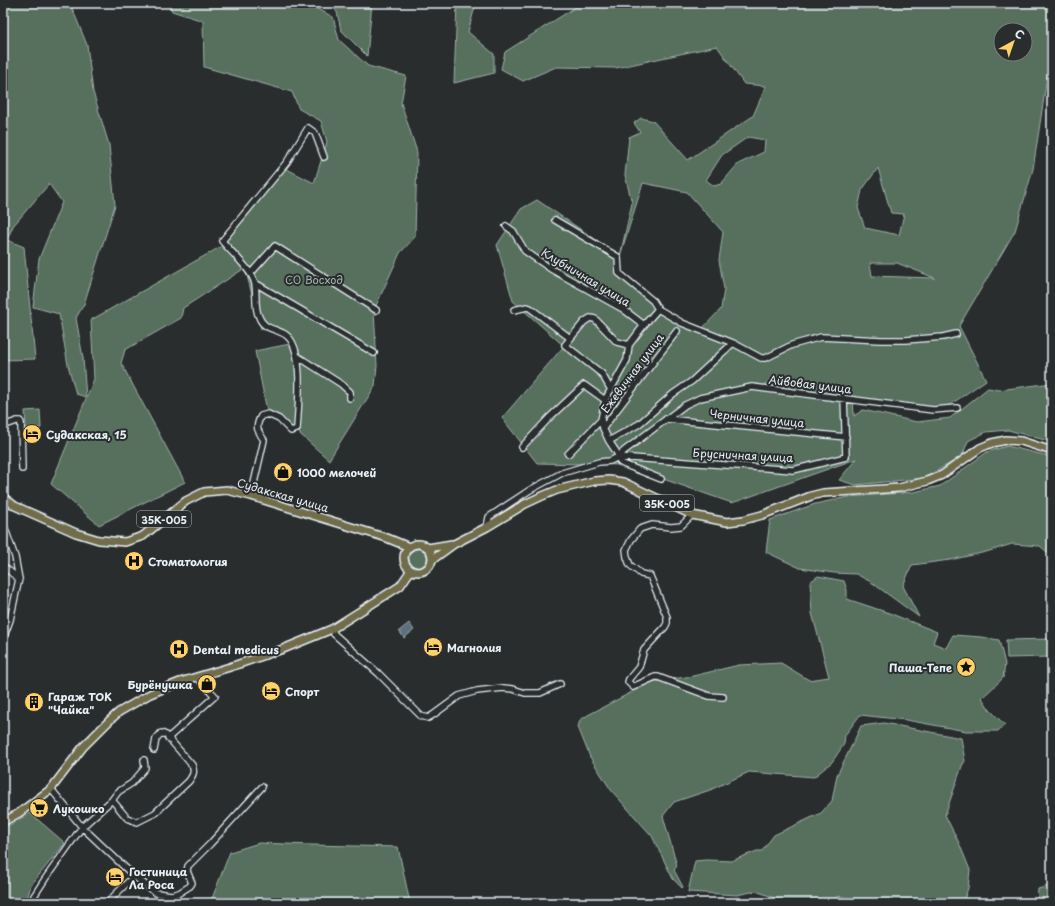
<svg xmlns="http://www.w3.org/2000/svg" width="1055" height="906" font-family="'Playpen Sans',sans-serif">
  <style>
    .green { fill: #56705d; stroke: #9fb0aa; fill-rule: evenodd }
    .water { fill: #5b707d; stroke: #93a4ae }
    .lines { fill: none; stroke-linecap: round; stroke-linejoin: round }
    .minor-casing { stroke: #e8f1f8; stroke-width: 8 }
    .major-casing { stroke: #e8f1f8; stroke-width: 10 }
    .minor { stroke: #2a2d2e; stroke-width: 5.5 }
    .major { stroke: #716d4b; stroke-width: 7 }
    .labels { text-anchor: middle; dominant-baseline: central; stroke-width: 4; stroke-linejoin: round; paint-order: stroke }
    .shield { fill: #2a2d2e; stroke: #afb6bb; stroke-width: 1 }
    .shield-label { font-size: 10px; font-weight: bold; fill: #e8f1f8 }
    .street-label { font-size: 11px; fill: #e8f1f8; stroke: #2a2d2e }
    .park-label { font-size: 11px; fill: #a6b7b2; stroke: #2a2d2e }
    .poi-label { font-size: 11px; font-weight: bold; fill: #e8f1f8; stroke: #2a2d2e; text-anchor: start }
  </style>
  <rect width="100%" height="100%" fill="#2a2d2e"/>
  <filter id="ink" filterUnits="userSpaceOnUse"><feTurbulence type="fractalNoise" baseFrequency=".025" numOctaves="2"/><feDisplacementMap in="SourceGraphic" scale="8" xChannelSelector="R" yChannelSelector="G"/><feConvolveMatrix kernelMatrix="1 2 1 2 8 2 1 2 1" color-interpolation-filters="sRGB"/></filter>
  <g filter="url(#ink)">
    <path class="green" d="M3,3h67l17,42 6,47 16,53 6,60 -31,99 -8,14 7,40 3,39 -10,-3 -8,-29 -9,-51 -26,-7 6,-48 23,-57 -13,-18 -36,42 -6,14 17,7 11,112 -32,1z
      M169,3h137l27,14 6,23 29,26 38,10 -5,27 16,49 -2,85 -15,16 -26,57 3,56 -2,20 -46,74 -47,-42 -15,-7 -12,-60 35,-7 -4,-9 -25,-6 -16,-61 -62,40 -2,10 -56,32 -4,13 64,119 -86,43 -48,-41 43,-105 -3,-59 131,-74 59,-80 33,17 13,-41 -6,-21 -22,-12 -7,-17 -88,-25 -1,-46 -31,-10z
      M331,3h41l-5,53 -26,-26 -4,-18 -6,-7z
      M457,3h19l-8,29 26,22v19l-40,10z
      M582,3h470v49l-2,6 -17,111 -18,62 -56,95 27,54 -42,29 -91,-11 1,18 9,-6 54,12 33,-4 38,-30 11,2 53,-7v59l-44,-12 -22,2 -18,9 -5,13 -7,6 -32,18 -69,7 -16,-5 17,-21 -124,44 -109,-38 -86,-2 -35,-45 62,-72 -51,-45 -16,-56 24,-36 16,-9 83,56 12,-53 -7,-28 4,-38 11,-5 -6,-9 7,-5 12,3 35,39 65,-44 13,-30 -22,-2 -27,-38 -101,22 -60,-1 -33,14 -22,-12 4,-17zM1001,30h24v24h-24zM748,137l17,3 -1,12 -26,12 -17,20 -7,2 -8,-6 16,-25zM878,168l13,45 13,1 -5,21 -34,-7 -7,-20 4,-18zM643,183l44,9 36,40 -4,28 5,29 -3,20 -22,23 -38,-20 -41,-36v-20zM897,263l38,15 -63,-2 -2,-13z
      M40,410l1,18 -15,1 -1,-18z
      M1007,446l45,11v99l-12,-10 -28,-2 -26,8 -36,8 -38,5 -9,21 16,31 -48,-35 -15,-8 -22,-1 -34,-5 -34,-16 4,-32 45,-16 33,-7 66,-5 26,-6 47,-34z
      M409 558a9 9 0 1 1 18 0a9 9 0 1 1-18 0Z
      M818,576l26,5 3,9v9l42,14 48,19 -4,11 13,5 7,-13 28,2 18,3 6,24 -2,14 -21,20 8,12 15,15 -7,6h-32l-60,-11 -46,-5 -15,20 -1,9 -12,18 -18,15 -65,-5 -39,18 -36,12 -11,14 14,50 -3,4 9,17 -1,1 -9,-9 -21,-43 -41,-46 -21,-33 -12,-30 2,-7 8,-5 63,-33 42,-6 46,-11 42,-2 28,17 20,-3 -17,-64 -2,-31z
      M1052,639v18l-45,1 -1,-18z
      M884,723l77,15 4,23 -3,5 -17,49 14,28 11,27 -2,18 -5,15h-106l-2,-3 -17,-4 -9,7h-45l-4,-3 -24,-9 -19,4 -49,-3 7,-31 11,-1 25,1 26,-10h5l12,-16 47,-22 11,-12 5,-26 16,-32 8,-17z
      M30,813l35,30 -34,42 -5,18h-23v-74z
      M259,843l53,2 86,2 12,56h-203l6,-7 17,-44z
      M1052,885v18h-15l1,-14z"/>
    <path class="water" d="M409,623l5,7 -10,8 -5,-7z"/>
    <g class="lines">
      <defs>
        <path id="minor" d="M555,220l63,37 1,16 34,28 5,8 24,14 51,20
          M506,226l7,5 12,20 26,18 72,40 21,16
          M251,273l24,-27 101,64
          M255,283l119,70
          M514,310l13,-3 3,1 40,30
          M297,356l44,28 9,8v6
          M611,390l-9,-16 -37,-29 19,-23 6,-4 5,1 22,23 12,3
          M666,419l180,18
          M3,426l14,-5h3l1,2 1,46
          M603,428l74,-97
          M609,441l-6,-13 -2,-8 4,-20 22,-40 2,-15 15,-20 14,-16
          M522,447l28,-30 34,-32 21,15
          M568,454l33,-34
          M618,457l6,-6 61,-46 15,-7 52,-11 181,23 24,-2
          M618,457l175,13 53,-13 -2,-59
          M618,457l2,5 3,2 38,15
          M251,496l13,-56c-7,-10 -9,-13 -3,-24l7,-2 11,5 12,12 6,-2c1,-21 8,-81 -11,-94 -10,-7 -22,-5 -27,-18 -5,-10 -2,-21 -4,-33 -2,-13 -24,-32 -33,-43l65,-79 21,-34 7,5 9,24
          M692,515l-11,11 -10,1 -19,-2 -12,4 -9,11 -5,10 1,7 3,8 11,9 9,2 17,41v6l-2,4 -21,23 -5,17 -10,12 -1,3 5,5 2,-1 20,-9h3l51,19 14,1
          M3,523l12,34 4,22 -9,41 -7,19
          M487,527l2,-10 41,-27 32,-17 37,-11 11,-1 8,-4 -1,-4 -8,-12 30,-17 34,-30 19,-13 41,-38 28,15h5l26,-13 29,-8 60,3h25l37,-3 13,-3
          M3,566l16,13
          M332,629l2,5 44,39 43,43 7,2 5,-3 26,-19 18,-5 26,-3 10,1 12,4h15l20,-9
          M168,738l47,-42 -18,-19
          M51,789l31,38 52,49 18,14 4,3 16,2 7,-2 11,-7 2,-3 -5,-12 1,-5 22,-22 52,-57
          M112,800l15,18 10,4 18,-9 34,-32c4,-6 6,-9 3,-16l-26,-30 -5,-2 -5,6 -2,11
          M32,903l2,-7 11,-17 37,-52 30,-27 6,-8 14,-9 13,-15 -1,-8
          M107,903l27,-27"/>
        <path id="major" d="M3,497l12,9 61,27 23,7 26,2 18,-6 43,-35 18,-9 23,-2 24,6 136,42 22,9
          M404 558a14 14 0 1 1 28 0a14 14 0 1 1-28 0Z
          M428,548l24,-4
          M432,560l22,-16 33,-17 38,-23 15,-7 17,-7 37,-9 15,-1 14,2 69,33 35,7 16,-2 19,-5 49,-19 12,-3 76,-5 28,-7 15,-6 38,-27 12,-5 14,-3 15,1 31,10
          M3,822l16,-9 32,-24 32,-42 27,-27 9,-8 31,-18 30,-12 50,-15 53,-18 49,-20 68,-43 11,-16"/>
      </defs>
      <use href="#minor" class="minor-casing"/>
      <use href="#major" class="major-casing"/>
      <use href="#minor" class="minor"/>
      <use href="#major" class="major"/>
    </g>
  </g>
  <defs>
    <symbol id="hotel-disc" viewBox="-11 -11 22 22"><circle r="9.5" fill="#ffd166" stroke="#2a2d2e"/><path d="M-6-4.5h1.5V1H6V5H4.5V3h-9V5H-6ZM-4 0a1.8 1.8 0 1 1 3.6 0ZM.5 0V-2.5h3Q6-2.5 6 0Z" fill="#111"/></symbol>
    <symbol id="shop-disc" viewBox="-11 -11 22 22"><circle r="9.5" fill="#ffd166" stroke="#2a2d2e"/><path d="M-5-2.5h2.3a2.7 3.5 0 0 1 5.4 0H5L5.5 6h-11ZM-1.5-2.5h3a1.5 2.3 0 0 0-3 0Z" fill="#111"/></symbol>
    <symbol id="hospital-disc" viewBox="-11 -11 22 22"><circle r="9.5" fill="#ffd166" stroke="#2a2d2e"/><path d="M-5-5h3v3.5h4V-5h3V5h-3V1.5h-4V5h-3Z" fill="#111"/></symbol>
    <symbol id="sight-disc" viewBox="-11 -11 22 22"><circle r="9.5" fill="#ffd166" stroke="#2a2d2e"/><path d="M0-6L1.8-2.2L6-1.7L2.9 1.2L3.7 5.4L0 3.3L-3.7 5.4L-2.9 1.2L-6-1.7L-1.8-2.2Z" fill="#111"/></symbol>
    <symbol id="building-disc" viewBox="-11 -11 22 22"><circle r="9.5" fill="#ffd166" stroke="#2a2d2e"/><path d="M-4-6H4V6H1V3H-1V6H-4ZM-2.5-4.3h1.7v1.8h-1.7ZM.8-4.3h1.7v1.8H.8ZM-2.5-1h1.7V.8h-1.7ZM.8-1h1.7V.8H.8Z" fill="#111"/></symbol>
    <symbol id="supermarket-disc" viewBox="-11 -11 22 22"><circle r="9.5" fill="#ffd166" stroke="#2a2d2e"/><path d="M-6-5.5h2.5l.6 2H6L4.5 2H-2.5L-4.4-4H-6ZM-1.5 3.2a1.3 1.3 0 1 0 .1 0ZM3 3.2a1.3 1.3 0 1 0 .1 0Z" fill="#111"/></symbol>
  </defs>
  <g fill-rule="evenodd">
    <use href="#hotel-disc" x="21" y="423" width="22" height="22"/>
    <use href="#shop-disc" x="272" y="461" width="22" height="22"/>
    <use href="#hospital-disc" x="123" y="550" width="22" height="22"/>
    <use href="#hotel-disc" x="422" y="636" width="22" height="22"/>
    <use href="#hospital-disc" x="168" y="638" width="22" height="22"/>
    <use href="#sight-disc" x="955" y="656" width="22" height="22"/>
    <use href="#shop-disc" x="196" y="673" width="22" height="22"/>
    <use href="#hotel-disc" x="260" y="680" width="22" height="22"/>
    <use href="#building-disc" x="23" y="691" width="22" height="22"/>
    <use href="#supermarket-disc" x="28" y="797" width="22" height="22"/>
    <use href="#hotel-disc" x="104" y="866" width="22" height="22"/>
  </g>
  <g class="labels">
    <g class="shield">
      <rect x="640" y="495" width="54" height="16" rx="3"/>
      <rect x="137" y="511" width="54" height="16" rx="3"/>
    </g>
    <g class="shield-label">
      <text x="667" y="503">35К-005</text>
      <text x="164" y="519">35К-005</text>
    </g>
    <g class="street-label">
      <text transform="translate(586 277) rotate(31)">Клубничная улица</text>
      <text transform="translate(632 373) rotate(-53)">Ежевичная улица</text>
      <text transform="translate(810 384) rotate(7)">Айвовая улица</text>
      <text transform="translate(757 418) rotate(6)">Черничная улица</text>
      <text transform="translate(743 455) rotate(3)">Брусничная улица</text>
      <text transform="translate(283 495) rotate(16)">Судакская улица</text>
    </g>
    <g class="park-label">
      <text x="314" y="279">СО Восход</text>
    </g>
    <g class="poi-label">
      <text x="46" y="434">Судакская, 15</text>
      <text x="297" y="472">1000 мелочей</text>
      <text x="148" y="561">Стоматология</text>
      <text x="447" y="647">Магнолия</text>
      <text x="193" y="649">Dental medicus</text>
      <text x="952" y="667" text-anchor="end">Паша-Тепе</text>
      <text x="193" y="684" text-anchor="end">Бурёнушка</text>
      <text x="285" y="691">Спорт</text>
      <text x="48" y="696">Гараж ТОК<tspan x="48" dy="13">"Чайка"</tspan></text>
      <text x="53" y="808">Лукошко</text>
      <text x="129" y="871">Гостиница<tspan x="129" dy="13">Ла Роса</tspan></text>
    </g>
  </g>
  <rect width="1055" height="906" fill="none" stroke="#2a2d2e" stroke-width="16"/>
  <rect x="8" y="8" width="1039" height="890" fill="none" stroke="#e8f1f8" stroke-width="1.5" filter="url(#ink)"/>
  <g transform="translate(1013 42) rotate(40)"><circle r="19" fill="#2a2d2e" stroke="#767b7f"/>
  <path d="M0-3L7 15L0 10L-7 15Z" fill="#ffd166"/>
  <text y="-6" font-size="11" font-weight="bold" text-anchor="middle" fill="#e8f1f8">С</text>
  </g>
</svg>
